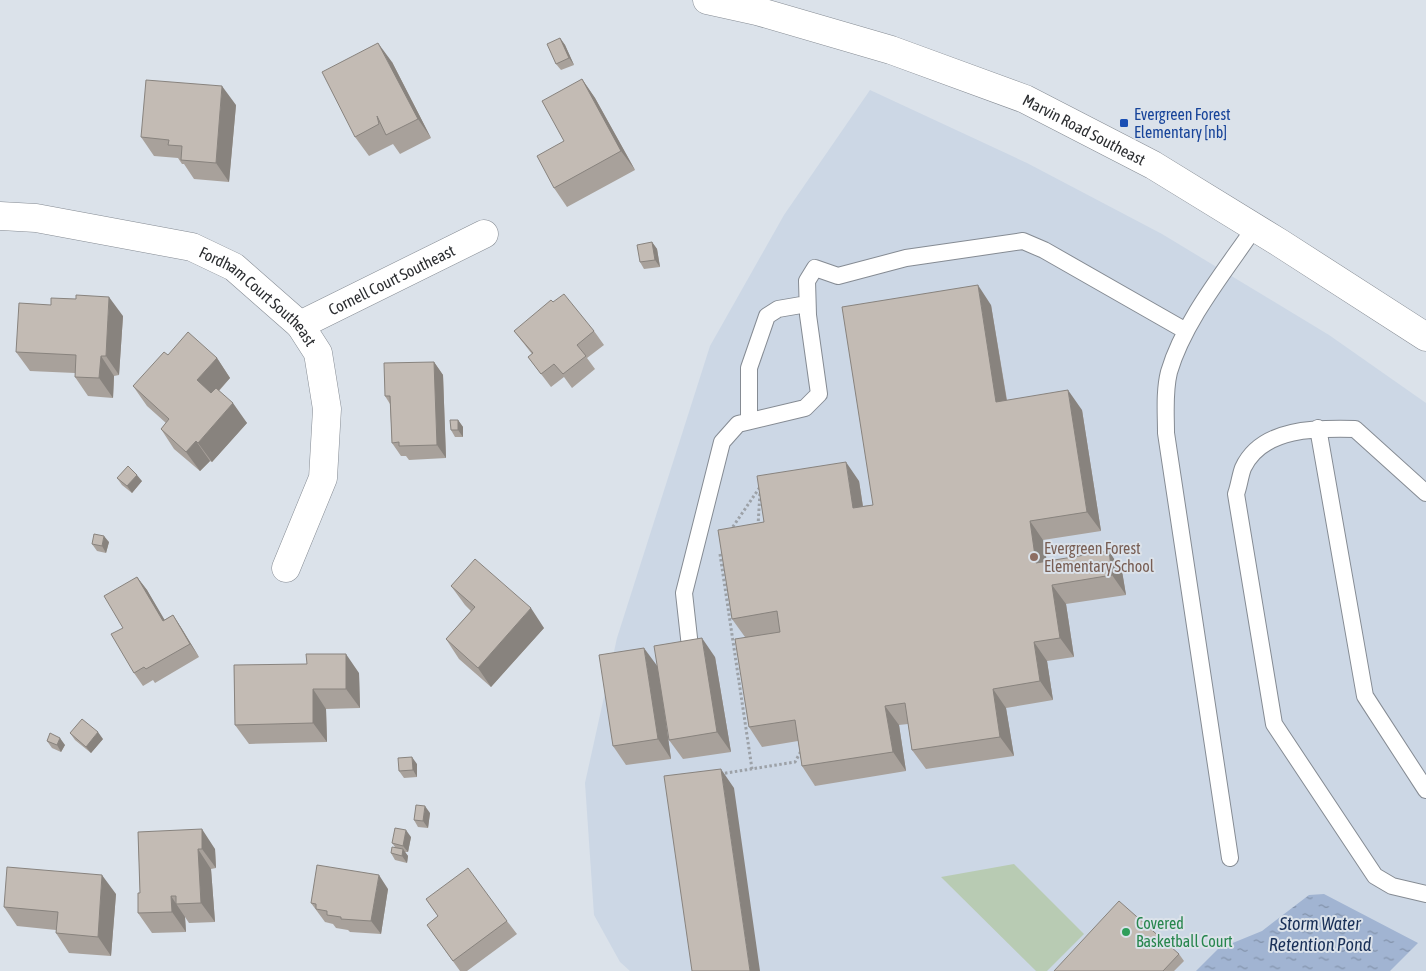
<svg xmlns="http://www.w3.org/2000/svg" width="1426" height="971" font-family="'Asap Condensed',sans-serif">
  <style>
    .built { fill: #ccd7e5 }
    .park { fill: #b8cbb3 }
    .water { fill: url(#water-ripples) }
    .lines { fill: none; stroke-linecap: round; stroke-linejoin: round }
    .service-casing { stroke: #858b93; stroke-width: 18 }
    .minor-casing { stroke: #858b93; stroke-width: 29 }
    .tertiary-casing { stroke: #858b93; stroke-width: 29 }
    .path { stroke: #9ca1a7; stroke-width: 3; stroke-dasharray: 2.5 2.5; stroke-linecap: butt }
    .service { stroke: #fff; stroke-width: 16 }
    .minor { stroke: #fff; stroke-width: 28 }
    .tertiary { stroke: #fff; stroke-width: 28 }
    .wall { fill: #a8a19b }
    .shaded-wall { fill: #88837e }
    .building { fill: #c3bbb4; stroke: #88837e }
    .transit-dot { fill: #1a4fb4; stroke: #dbe2ea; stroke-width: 2 }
    .education-dot { fill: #8d6e63; stroke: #dbe2ea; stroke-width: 2 }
    .leisure-dot { fill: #2e9e5b; stroke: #dbe2ea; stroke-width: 2 }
    .labels { text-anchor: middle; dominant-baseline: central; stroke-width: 4; stroke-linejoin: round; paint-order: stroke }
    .transit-label { font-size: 16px; fill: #164399; stroke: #dbe2ea; text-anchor: start }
    .street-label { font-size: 16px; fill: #2c2e31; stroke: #dbe2ea }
    .education-label { font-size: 16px; fill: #785e54; stroke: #dbe2ea; text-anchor: start }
    .leisure-label { font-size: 16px; fill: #27864d; stroke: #dbe2ea; text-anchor: start }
    .water-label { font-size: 18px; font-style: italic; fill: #182f57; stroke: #dbe2ea }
  </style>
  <defs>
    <pattern id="water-ripples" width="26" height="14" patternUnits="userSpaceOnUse" patternTransform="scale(1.25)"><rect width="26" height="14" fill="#a1b4d2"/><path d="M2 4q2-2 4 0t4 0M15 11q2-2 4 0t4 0" fill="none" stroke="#8393ab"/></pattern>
  </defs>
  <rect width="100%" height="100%" fill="#dbe2ea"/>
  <path class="built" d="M870,90l157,73 135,71 167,101 97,68v568h-796l-10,-9 -26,-47 -9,-132 32,-145 93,-292 74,-131z"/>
  <path class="park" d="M1014,864l70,70 -37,37h-11l-95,-94z"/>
  <path class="water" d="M1324,894l94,49 -28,28h-194l22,-22 44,-18 47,-36z"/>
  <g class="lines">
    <defs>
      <path id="service" d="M749,421v-53l18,-52 11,-7 29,-5
        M1318,428l47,268 61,94
        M1426,493l-71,-64c-37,-1 -93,-2 -112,39 -3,8 -4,18 -7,26l38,230 101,152 17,10 34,8
        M690,647l-6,-54 38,-151 16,-18 67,-16 14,-14 -11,-79 -1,-34 8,-13 23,8 68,-18 117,-17 21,9 142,81
        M1230,858l-64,-425c0,-20 -2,-41 3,-61 15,-51 56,-101 86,-145"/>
      <g id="minor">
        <path id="s1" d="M0,216l36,2 156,29 42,20 66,58 18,28 9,56 -4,69 -37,90"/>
        <path id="s2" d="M300,325l184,-91"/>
      </g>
      <g id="tertiary">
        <path id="s3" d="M707,0l50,11 134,39 134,49 128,66 127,78 146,94"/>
      </g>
    </defs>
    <use href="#service" class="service-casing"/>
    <use href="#minor" class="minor-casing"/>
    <use href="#tertiary" class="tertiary-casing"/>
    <path class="path" d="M758,526l2,-34
      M730,531l30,-44
      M720,554l32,215
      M720,774l75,-12 6,-11"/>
    <use href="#service" class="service"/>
    <use href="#minor" class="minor"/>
    <use href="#tertiary" class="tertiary"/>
  </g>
  <path class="wall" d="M560,38l5,7 9,20 -13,5 -5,-6z
    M392,62l39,76 -31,16 -7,-10 -24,12 -14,-19z
    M582,79l13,19 40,72 -68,37 -13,-19 10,-47z
    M236,105l-7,77 -35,-3 -10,-15h-2l-4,-6 -24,-2 -13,-19z
    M652,242l5,7 3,18 -16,2 -4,-7z
    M553,302l41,29 10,14 -17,13 8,11 -23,19 -8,-11 -13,10 -23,-30 4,-3 -18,-23z
    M991,305l16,95 75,10 19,121 -58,9 4,21 75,10 4,24 -60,9 8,53 -27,4 6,39 -47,8 8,48 -88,13 -14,-19 -4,-26 -9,1 7,46 -91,15 -13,-20 -4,-25 -36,6 -13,-20 -4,-90 -13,-18 32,-97 95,-41 4,25 10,-1z
    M123,316l-4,59 -5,1 -1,22 -25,-2 -13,-19v-4l-45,-2 -14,-19z
    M168,355l49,3 13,20 -11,13 28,32 -35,39 -2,-1 -10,10 -26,-22 -13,-20 5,-6 -19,-17 -14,-20z
    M434,362l9,13 3,83 -37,2 -3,-4h-5l-9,-13 -2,-39 -5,-8z
    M458,420l5,7v10h-8l-4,-7z
    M117,478l25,3 -10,12 -10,-8z
    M109,542l-3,11 -9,-2 -5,-7z
    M137,577l10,13 17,30 9,-5 9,14 17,28 -44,26 -2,-3 -10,6 -9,-13 -11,-45z
    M451,586l93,42 -53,59 -32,-28 -13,-20 25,-28 -6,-6z
    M715,657l16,95 -48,7 -14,-19 -6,-41 8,60 -45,6 -13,-19 44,-80z
    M234,665l125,8 1,35 -34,1 1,33 -78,2 -14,-19z
    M70,733l33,6 -12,14 -16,-13z
    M47,741l18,4 -4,7 -9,-4z
    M417,764v13l-13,1 -5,-7z
    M430,813l-2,15 -10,-1 -4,-7z
    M138,832l77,17 1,19 -5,1 4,53 -26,1 -4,-6 1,15 -34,1 -14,-20 2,-20z
    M411,837l-3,15h-3l3,4 -1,7 -12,-3 -4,-7 4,-6 -3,-4z
    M388,889l-7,45 -31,-2 -2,-2 -12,-2 -3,-4 -8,-2 -14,-19z
    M116,894l-5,62 -42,-3 -13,-20v-3l-39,-4 -13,-19z
    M426,899l81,22 10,13 -50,37h-7l-33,-46 11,-9z
    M1179,954l5,7 -10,10h-120z"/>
  <path class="shaded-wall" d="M560,38l5,7 9,20 -5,-7z
    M378,43l14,19 39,76 -13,-19z
    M582,79l13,19 40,72 -14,-19z
    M222,86l14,19 -7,77 -13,-19z
    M652,242l5,7 3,18 -5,-7z
    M978,285l13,20 19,116 -14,-19z
    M109,297l14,19 -4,59 -13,-19z
    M101,356l13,20 -1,22 -14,-20z
    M217,358l13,20 -19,21 -14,-19z
    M434,362l9,13 3,83 -9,-13z
    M1068,390l14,20 19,121 -14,-19z
    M233,403l14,20 -35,39 -14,-19z
    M458,420l5,7v10l-5,-7z
    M196,441l14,20 -10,10 -14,-19z
    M846,462l13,19 7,46 -13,-19z
    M137,475l5,6 -10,12 -5,-7z
    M1030,521l13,19 7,42 -14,-19z
    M104,536l5,6 -3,11 -4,-7z
    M1109,551l13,20 4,24 -14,-20z
    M137,577l10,13 26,44 -10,-13z
    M1052,585l14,19 8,53 -14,-19z
    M531,608l13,20 -53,59 -13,-19z
    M173,615l9,14 17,28 -9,-13z
    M702,638l13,19 16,95 -14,-20z
    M1034,642l13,19 6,39 -13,-19z
    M644,648l14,19 13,92 -13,-20z
    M346,654l13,19 1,35 -14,-19z
    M313,689l13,20 1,33 -14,-19z
    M993,689l13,19 8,48 -14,-19z
    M885,706l14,19 7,46 -13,-19z
    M98,732l5,7 -12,14 -5,-6z
    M60,738l5,7 -4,7 -4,-7z
    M412,757l5,7v13l-4,-7z
    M721,769l13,19 26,183h-10z
    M425,806l5,7 -2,15 -5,-7z
    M202,829l13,20 1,19 -14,-19z
    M406,830l5,7 -3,15 -5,-6z
    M198,849l13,20 4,53 -14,-19z
    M403,849l5,7 -1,7 -5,-7z
    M102,875l14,19 -5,62 -13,-19z
    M379,875l9,14 -7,45 -10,-13z
    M171,896l14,21 1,15 -14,-20z"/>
  <path class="building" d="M560,38l9,20 -13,6 -9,-20z
    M378,43l40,76 -32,16 -9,-19 2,8 -24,13 -33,-65z
    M582,79l39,72 -67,37 -17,-32 27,-15 -22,-40z
    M146,80l76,6 -6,77 -35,-3 1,-14 -14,-1 1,-5 -28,-3z
    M652,242l3,18 -15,2 -3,-17z
    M978,285l18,117 72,-12 19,122 -57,9 6,42 73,-12 3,24 -60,10 8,53 -26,4 6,39 -47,8 7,48 -88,13 -7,-47 -20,3 8,46 -91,14 -7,-46 -46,7 -14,-88 45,-7 -3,-21 -45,8 -14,-89 46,-8 -7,-46 89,-14 7,46 20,-3 -31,-198z
    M564,294l30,37 -17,14 9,11 -23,18 -9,-10 -13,10 -13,-17 5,-4 -19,-22 37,-31 2,2z
    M76,295l33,2 -3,59h-5l-2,22 -24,-1 1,-22 -60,-3 3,-49 32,2v-7l25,1z
    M188,332l29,26 -20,22 14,13 5,-5 17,15 -35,40 -2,-2 -10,11 -25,-23 8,-10 -36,-33 31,-34 4,3z
    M434,362l3,83 -38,1v-4l-7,1 -2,-47h-5l-1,-33z
    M450,420h8v10h-7z
    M128,466l9,9 -10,11 -10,-8z
    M94,534l10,2 -2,10 -10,-2z
    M475,559l56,49 -53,60 -32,-29 29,-32 -24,-21z
    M137,577l26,44 10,-6 17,29 -44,25 -2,-2 -10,6 -23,-39 12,-6 -19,-32z
    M702,638l15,94 -48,8 -15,-94z
    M644,648l14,91 -45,7 -14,-91z
    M306,654h40v35h-33v34l-78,2 -1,-60 73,-1z
    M82,719l16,13 -12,15 -16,-14z
    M50,733l10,5 -3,7 -10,-4z
    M412,757l1,13 -14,1 -1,-13z
    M721,769l29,202h-58l-28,-195z
    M416,805l9,1 -2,15 -9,-1z
    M395,828l11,2 -3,16 -11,-3z
    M202,829v20h-4l3,54 -25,1v-8h-5l1,16 -34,1v-20h2l-2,-61z
    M392,847l11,2 -1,7 -11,-3z
    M317,865l62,10 -8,46 -30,-2v-2l-14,-2v-4l-11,-2v-5l-5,-1z
    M7,867l95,8 -4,62 -42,-4 2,-21 -54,-5z
    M468,868l39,53 -54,40 -26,-36 11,-9 -12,-17z
    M1119,901l60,53 -16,17h-109z"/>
  <rect class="transit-dot" x="1119" y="118" width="10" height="10" rx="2.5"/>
  <circle class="education-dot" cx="1034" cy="557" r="5"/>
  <circle class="leisure-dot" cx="1126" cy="932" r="5"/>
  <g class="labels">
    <g class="transit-label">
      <text x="1134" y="114">Evergreen Forest<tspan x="1134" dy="18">Elementary [nb]</tspan></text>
    </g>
    <g class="street-label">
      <text stroke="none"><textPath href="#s3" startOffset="400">Marvin Road Southeast</textPath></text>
      <text stroke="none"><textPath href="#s2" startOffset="102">Cornell Court Southeast</textPath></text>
      <text stroke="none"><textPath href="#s1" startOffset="278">Fordham Court Southeast</textPath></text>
    </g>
    <g class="education-label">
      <text x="1044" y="548">Evergreen Forest<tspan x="1044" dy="18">Elementary School</tspan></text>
    </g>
    <g class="leisure-label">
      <text x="1136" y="923">Covered<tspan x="1136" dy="18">Basketball Court</tspan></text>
    </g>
    <g class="water-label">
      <text x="1320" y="923">Storm Water<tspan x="1320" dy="21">Retention Pond</tspan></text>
    </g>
  </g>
</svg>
